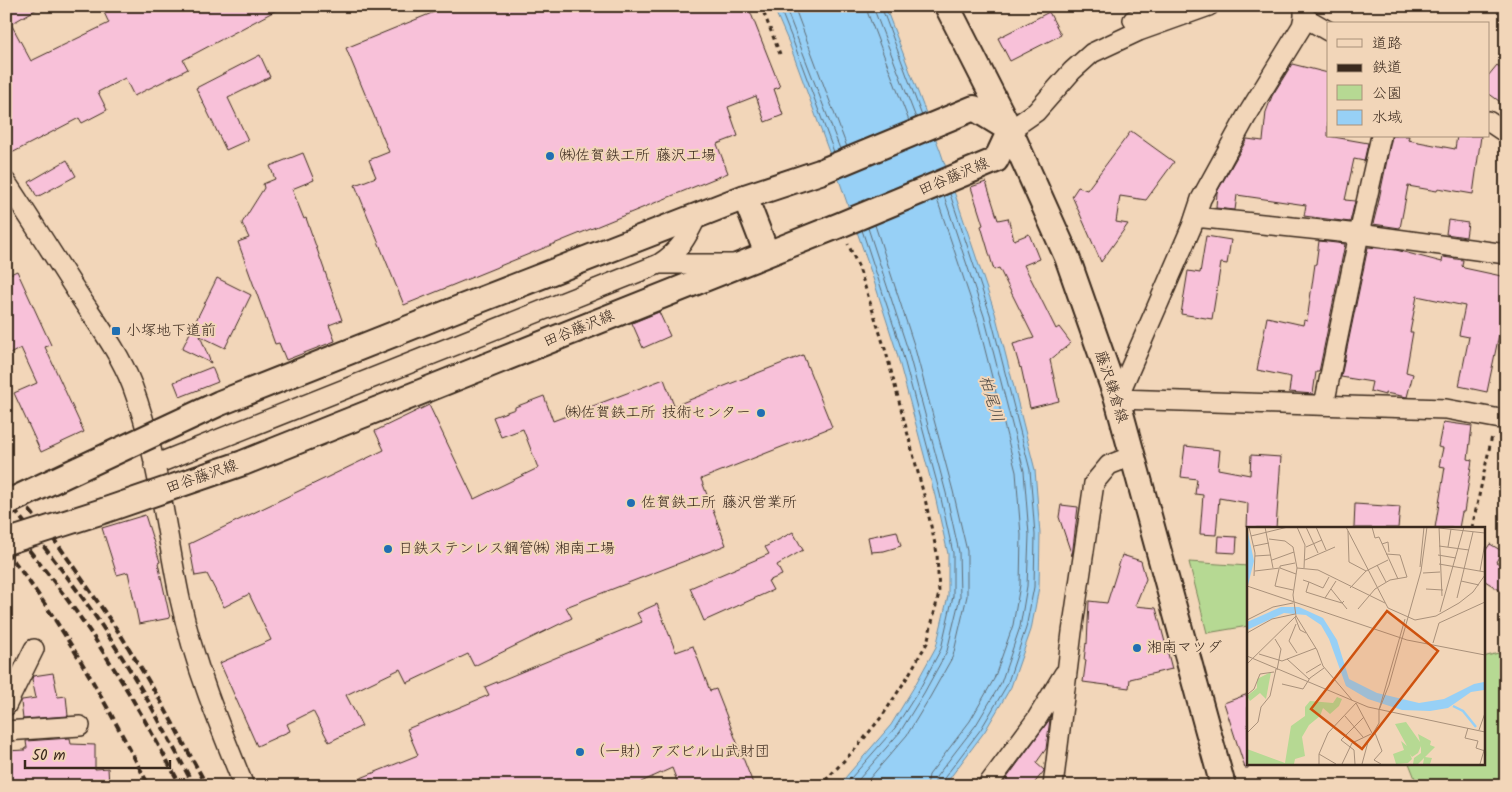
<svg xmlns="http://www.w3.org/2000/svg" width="1512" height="792" font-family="Kalam,'Klee One',sans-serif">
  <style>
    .green { fill: #b6d993; stroke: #788258 }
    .water { fill: #97d0f6; stroke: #728ea0 }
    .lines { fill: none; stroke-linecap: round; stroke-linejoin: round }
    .shore { stroke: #606c74; stroke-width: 1 }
    .building { fill: #f8c1d9; stroke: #3b2a1e }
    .minor-casing { stroke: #3b2a1e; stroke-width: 22 }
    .major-casing { stroke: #3b2a1e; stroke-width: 28 }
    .path { stroke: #3b2a1e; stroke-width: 3; stroke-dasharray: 4 4; stroke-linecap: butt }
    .minor { stroke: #f2d6b9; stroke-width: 19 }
    .major { stroke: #f2d6b9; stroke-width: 24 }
    .rail { stroke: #3b2a1e; stroke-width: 4; stroke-dasharray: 8 4; stroke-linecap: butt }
    .major-bridge-casing { stroke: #3b2a1e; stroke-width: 28; stroke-linecap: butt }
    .major-bridge { stroke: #f2d6b9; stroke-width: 24 }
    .poi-dot { fill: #1f6fb2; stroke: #f2d6b9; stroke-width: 2 }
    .labels { text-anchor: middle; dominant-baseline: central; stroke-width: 4; stroke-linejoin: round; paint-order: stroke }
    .poi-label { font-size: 15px; fill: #3b2a1e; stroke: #f2d6b9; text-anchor: start }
    .street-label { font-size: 15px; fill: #3b2a1e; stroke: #f2d6b9 }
    .water-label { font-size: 16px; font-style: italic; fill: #49433e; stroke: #f2d6b9 }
    .inset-river { fill: none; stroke: #97d0f6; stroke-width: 2.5 }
    .inset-road { fill: none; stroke: #a9917b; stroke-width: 1 }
    .view { fill: #ce520f; fill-opacity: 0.15; stroke: #ce520f; stroke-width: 2.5 }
    .inset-edge { fill: none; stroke: #3b2a1e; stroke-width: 2.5 }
  </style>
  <rect width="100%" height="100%" fill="#f2d6b9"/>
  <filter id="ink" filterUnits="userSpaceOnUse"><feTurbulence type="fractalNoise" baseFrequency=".02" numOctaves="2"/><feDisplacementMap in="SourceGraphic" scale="10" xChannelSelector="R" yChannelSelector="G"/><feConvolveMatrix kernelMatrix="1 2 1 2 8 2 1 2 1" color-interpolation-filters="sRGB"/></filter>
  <g filter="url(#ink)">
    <path class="green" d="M1189,562l59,4v60l-41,7z
      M1506,651v135h-88l-9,-23h74v-106z"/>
    <path class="water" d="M773,6h112l55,144 55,163 40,157 5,64 -1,53 -8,43 -20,57 -26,44 -41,55h-106l53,-61 23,-38 22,-40 12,-51v-42l-13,-58 -39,-146 -24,-75 -36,-104 -47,-128z"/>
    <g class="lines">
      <path class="shore" d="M779,6l14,35 41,111
        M785,6l55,143
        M794,6l53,141
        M867,6l1,8 41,107
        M874,6l1,6 41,106
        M881,6l41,110
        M844,786l51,-58 24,-38 22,-41 12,-53v-43l-13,-59 -39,-146 -39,-118
        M853,786l47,-54 24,-39 23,-42 13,-54 -1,-45 -13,-59 -39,-146 -39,-119
        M863,786l44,-51 23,-38 23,-41 14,-60v-45l-14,-60 -39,-146 -39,-120
        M927,786l2,-11 41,-54 24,-42 19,-54 7,-40 1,-50 -5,-63 -39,-154 -40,-119
        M934,786l2,-9 40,-52 25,-42 19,-56 7,-41 2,-51 -5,-64 -40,-155 -40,-120
        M941,786l1,-5 39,-52 26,-44 19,-57 8,-41 1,-52 -5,-65 -40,-156 -40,-120"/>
    </g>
    <path class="building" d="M6,6h36l-31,18 20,37 78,-38 -8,-17h183l-101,54 5,9 -54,27 -9,-18 -27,14 9,18 -25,13 -3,-5 -73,38z
      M449,6h299l32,81 -6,2 9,26 -18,7 -9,-26 -28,11 10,29 -21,8 11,29 -324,132 -49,-120 21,-8 -7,-17 20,-8 -43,-104z
      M1049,12l12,23 -51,26 -12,-23z
      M260,55l10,22 -42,21 20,42 -22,10 -30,-62z
      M1292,64l36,9v63l40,7 -4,18 -10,-2 -9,41 10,1 -5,21 -46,-6 2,-11 -69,-10 -2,15 -19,-2 1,-16 30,-53 16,2 3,-29 6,-16z
      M1497,65l9,7v34l-18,-13v-17z
      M1131,131l43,31 -28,38 -26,-4 -4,26 12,2 -27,38 -29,-66 6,-9 9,3z
      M1392,136h17l-1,4 47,9 2,-13h24l-8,58 -35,-6 -1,3 -29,-5 -8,42 -27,-4 5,-20z
      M303,153l11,27 -22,9 12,30 2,-1 36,102 -13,5 6,16 -49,19 -7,-17 -4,1 -37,-102 11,-4 -7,-15 22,-35 -1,-4 12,-5 -5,-13z
      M67,160l9,16 -39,21 -8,-15z
      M986,182l12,38 10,-2 6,22 15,-6 10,25 -15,6 32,64 3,-2 12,16 -21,17 9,41 -29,7 -9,-41 -1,1 -7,-24 21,-6 -35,-70 -5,2 -13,-44 2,-1 -12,-38z
      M1448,220l20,3 -2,14 -20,-3z
      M1206,236l25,4 -4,24 -6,-1 -9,56 -31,-5 7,-43 12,2z
      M1319,241l26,3 -26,128h-3l-3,22 -24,-2 2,-15 -34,-7 10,-53 36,8 1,-5 3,1 8,-57h1z
      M1368,247l28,3 46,12 1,-5 20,3 -1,6 2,2 42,9v24l-19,91 -28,-6 10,-49 -10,-2 6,-29 -48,-10 -7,36h3l-7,40 7,2 -6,23 -22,-4v2l-15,-4 2,-9 -31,-5z
      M17,271l34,74 -6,2 39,85 -43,20 -27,-59 23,-10 -16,-35 -15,8v-80z
      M217,278l34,17 -26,53 -25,-12 11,27 -29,-14z
      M659,312l11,24 -27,12 -11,-25z
      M803,355l29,72 -131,52 25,66 -160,62 6,11 -98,48 -6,-12 -61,29 -7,-14 -54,26 16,31 -33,16 -16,-31 -26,13 3,7 -33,15 -37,-83 51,-23 -22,-46 -25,13 -17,-33 -12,2 -6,-32 195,-94 -9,-19 54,-26 45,94 64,-31 -15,-39 -22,8 -8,-20 22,-8v-2l29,-11 9,25 111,-42 10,27z
      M212,367l6,15 -38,15 -6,-15z
      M1443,422l29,4 -4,33 4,1 -8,52h-2l-3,16h-24l10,-61 -6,-1 4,-18 -5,-1z
      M1185,446l35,4 -2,19 32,6 1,-20 30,2 -5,71h-29l1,-25 -29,-5 -3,37 -16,-1 3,-39 -8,-1 2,-15 -16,-2z
      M1355,504l45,3 -2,21h-44z
      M1061,505l17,2 -6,49 -13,-39z
      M145,515l15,47 -2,1 12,55 -31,6 -11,-52 -11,3 -15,-47z
      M897,531l4,15 -17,5 -13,1 -3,-15z
      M793,532l10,18 -26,15 5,10 -14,6 5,9 -69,31 -14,-33 79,-34 -4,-7z
      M1219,536l18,1 -1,16 -18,-1z
      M1490,544l12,7 -6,11 10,6v26l-21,-13 -2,2v-29z
      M1122,555l19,6 5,18 -11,27 21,2 16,61 -42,10 -1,9 -46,-6 3,-22h-2l2,-17 1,1 2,-43 18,2z
      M657,604l19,48 17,-6 17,45 6,-2 38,97h-75l-7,-18 -31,14 1,4h-301l77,-31 -11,-26 82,-34 -4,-8 157,-65 -5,-9z
      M53,673l5,24 8,-1 2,20 -45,3 -2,-17 1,-2 14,-2 -4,-19 1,-3z
      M1248,694v74h-3l-21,-65z
      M1050,719l-4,30 -10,14 8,7v1l-12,15h-31z
      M70,738l1,6 24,1v24l13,-1 1,18h-103v-35l19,-1v-2h2l-1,-7z"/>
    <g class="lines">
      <defs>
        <path id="minor" d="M1304,6v11l-2,9 -56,91 -45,82 -9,27 -75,173 329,10 60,11
          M1304,17l24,14
          M1133,20l35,-14
          M1488,121l18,12
          M1010,130l26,-18 36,-41 20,-18 47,-22 70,-25
          M6,182c26,39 51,79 76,118 18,27 38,54 50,85 26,69 33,143 48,214 14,65 39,126 64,187
          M1195,217l164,17 147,20
          M659,264h76
          M1324,405l35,-171 22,-98
          M154,465l505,-201c22,-14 28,-27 39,-50
          M6,706l28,-57
          M6,731l74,-5
          M987,786l49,-66 28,-46
          M1053,786l19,-154 22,-149 15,-18 23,-9"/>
        <path id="major" d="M947,6l63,124 57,127 50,142 106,387
          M745,197l22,57
          M462,307l283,-110 75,-25 154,-64 36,22 -14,30 -156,65 -354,141"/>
      </defs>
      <use href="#minor" class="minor-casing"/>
      <use href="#major" class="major-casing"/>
      <path class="path" d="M761,6l19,48
        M1472,528l20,-92
        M820,786l38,-40 25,-31 22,-34 22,-38 12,-50 -2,-40 -12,-54 -39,-147 -27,-84 -11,-24"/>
      <use href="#minor" class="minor"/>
      <use href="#major" class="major"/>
      <path class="rail" d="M6,482l53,64 63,91 38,63 47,86
        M6,500c37,45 74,91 105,140 31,47 57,97 83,146
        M6,522c33,40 66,81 94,125 30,45 55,92 81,139
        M6,551c57,72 101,154 143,235"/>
      <defs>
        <path id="major-bridge" d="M6,503l214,-100 242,-96
          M6,542l97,-31 140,-48 243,-97"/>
      </defs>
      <use href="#major-bridge" class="major-bridge-casing"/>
      <use href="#major-bridge" class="major-bridge"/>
    </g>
  </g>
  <g class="poi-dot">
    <circle cx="550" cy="156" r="5"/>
    <rect x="111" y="326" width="10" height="10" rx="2.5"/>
    <circle cx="761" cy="413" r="5"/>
    <circle cx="631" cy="503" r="5"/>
    <circle cx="388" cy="549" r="5"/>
    <circle cx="1137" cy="648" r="5"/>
    <circle cx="580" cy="752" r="5"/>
  </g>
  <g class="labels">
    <g class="poi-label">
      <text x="560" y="156">㈱佐賀鉄工所 藤沢工場</text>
      <text x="126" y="331">小塚地下道前</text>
      <text x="751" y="413" text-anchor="end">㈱佐賀鉄工所 技術センター</text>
      <text x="641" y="503">佐賀鉄工所 藤沢営業所</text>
      <text x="398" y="549">日鉄ステンレス鋼管㈱ 湘南工場</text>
      <text x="1147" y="648">湘南マツダ</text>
      <text x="590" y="752">（一財）アズビル山武財団</text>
    </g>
    <g class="street-label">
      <text transform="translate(954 177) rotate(-23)">田谷藤沢線</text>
      <text transform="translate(579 329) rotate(-22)">田谷藤沢線</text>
      <text transform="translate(1111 387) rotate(72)">藤沢鎌倉線</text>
      <text transform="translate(202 477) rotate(-19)">田谷藤沢線</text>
    </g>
    <g class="water-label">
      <text transform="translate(991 399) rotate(73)">柏尾川</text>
    </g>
  </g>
  <g transform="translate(1247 527)">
    <rect width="238" height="238" fill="#f2d6b9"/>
    <path d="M24,145l-5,27 -6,-6 -10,8 -3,-5 10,-8v-9zM90,170l5,2 -3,7 -9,8 -7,-6 -3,8 -11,9 -7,12 3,19 -10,3 -1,5h-47v-15l38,14 6,-37 14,-10v-9l5,-6 23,2zM159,195l14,20 -2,-8 13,7 -1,4 5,2 -10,10 7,1 -2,6h-7l1,-6 -6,6h-5l1,-6 7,-5v-7l-3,7 -6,4 -2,-3 2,5 -4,4 -12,1 -3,-10 11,-4 -3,-9 6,5 -12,-22z" fill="#b6d993"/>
    <path d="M0,1l7,33 -7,28 1,-26zM34,80h18l24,11 14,22 12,39 28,14 42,10 25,-4 30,-15 10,-2v8l-13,2 -23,16 -18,3 -28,-1 -34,-11 -22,-13 -17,-47 -8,-14 -15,-10 -22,-2 -37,17v-8z" fill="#97d0f6"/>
    <path class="inset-river" d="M206,179l10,5 13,16"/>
    <path class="inset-road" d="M2,0l6,26 -1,23M18,0l8,41M50,0l8,18 -1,23M59,0l12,26M69,0l10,23M99,0l42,81 27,12 21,-4 23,-13 14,-11 12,-17M125,0l3,11 4,-1 19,42M192,0l3,69M192,1l46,5M101,4l1,31 17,9M4,9l37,-9M22,12l16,2 8,6 4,21 -4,27 3,21 21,34 6,16 29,34M135,17l6,-2 1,10M7,19l15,-3M192,19l30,4M59,20l16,-7M201,20l3,-18M191,28l18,3M8,29l16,-1M25,33l22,-8M58,33l30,-13M192,37l46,8M130,38l9,17M173,40l4,-40M33,41v-2l15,-3M50,41l21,2 67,33M32,42l-4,17 18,4M8,44l25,-3 16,6M233,44l5,-28M176,46l17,-1M56,53l6,2 -3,10 19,6 11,-17M214,54l18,4M62,55l14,6 6,-11M0,59l160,54 78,15M103,61l16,-17 22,-11M84,62l16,20M179,62l17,1M78,71l17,5 2,-2M210,71l16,-66M111,82l17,-20 15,-9 17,-3 -7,-22 -14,-1M193,85l24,-85M48,90l5,13 6,3M0,93l26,-13 20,-4M49,97l-7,17 8,12M0,106l25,-14 23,-5M28,112l6,10 -4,21M186,116l6,-20 46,-21M12,127l23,7 34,-13M0,129l121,51 117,25M40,132l22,20M0,137l49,-48M59,146l15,-9M35,157l21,5 7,-11 14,-10M1,167l6,-5 6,-15 14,-2M132,183l10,-25 32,-114 6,-44M132,183l26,-91M98,189l18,21M221,201l-3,10 13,3 -2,7 9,3M232,203l6,-17M0,206l11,-11 3,-15 9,-11 6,-27M128,206l7,18 -8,9 7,4M72,227l17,10M72,237v-10l9,-21 28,-30 17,32M95,237l10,-21 19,-9M108,237l-1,-14 -13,-10 23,-23M115,237l6,-22 11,-19v-13M233,237l5,-17"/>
    <path class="view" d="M140,84l51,40 -76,98 -51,-40z"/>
    <rect width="238" height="238" class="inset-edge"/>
  </g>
  <rect width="1512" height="792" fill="none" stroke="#f2d6b9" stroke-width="25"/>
  <rect x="12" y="12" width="1487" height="767" fill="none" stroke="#3b2a1e" stroke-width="2" filter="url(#ink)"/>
  <rect x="1327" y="22" width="162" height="115" fill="#f2d6b9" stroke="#a9917b"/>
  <rect x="1337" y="39" width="25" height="8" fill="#f2d6b9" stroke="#a9917b"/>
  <text x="1372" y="48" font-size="15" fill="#3b2a1e">道路</text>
  <rect x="1337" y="64" width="25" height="8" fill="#3b2a1e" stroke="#a9917b"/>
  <text x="1372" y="72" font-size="15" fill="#3b2a1e">鉄道</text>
  <rect x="1337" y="85" width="25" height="15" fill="#b6d993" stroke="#a9917b"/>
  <text x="1372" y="98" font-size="15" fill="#3b2a1e">公園</text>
  <rect x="1337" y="110" width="25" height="15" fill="#97d0f6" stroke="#a9917b"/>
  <text x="1372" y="122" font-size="15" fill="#3b2a1e">水域</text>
  <path d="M25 760v8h145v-8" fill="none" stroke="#3b2a1e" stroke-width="2.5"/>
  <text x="32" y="760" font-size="15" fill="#3b2a1e" stroke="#f2d6b9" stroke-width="4" paint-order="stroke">50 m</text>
</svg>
